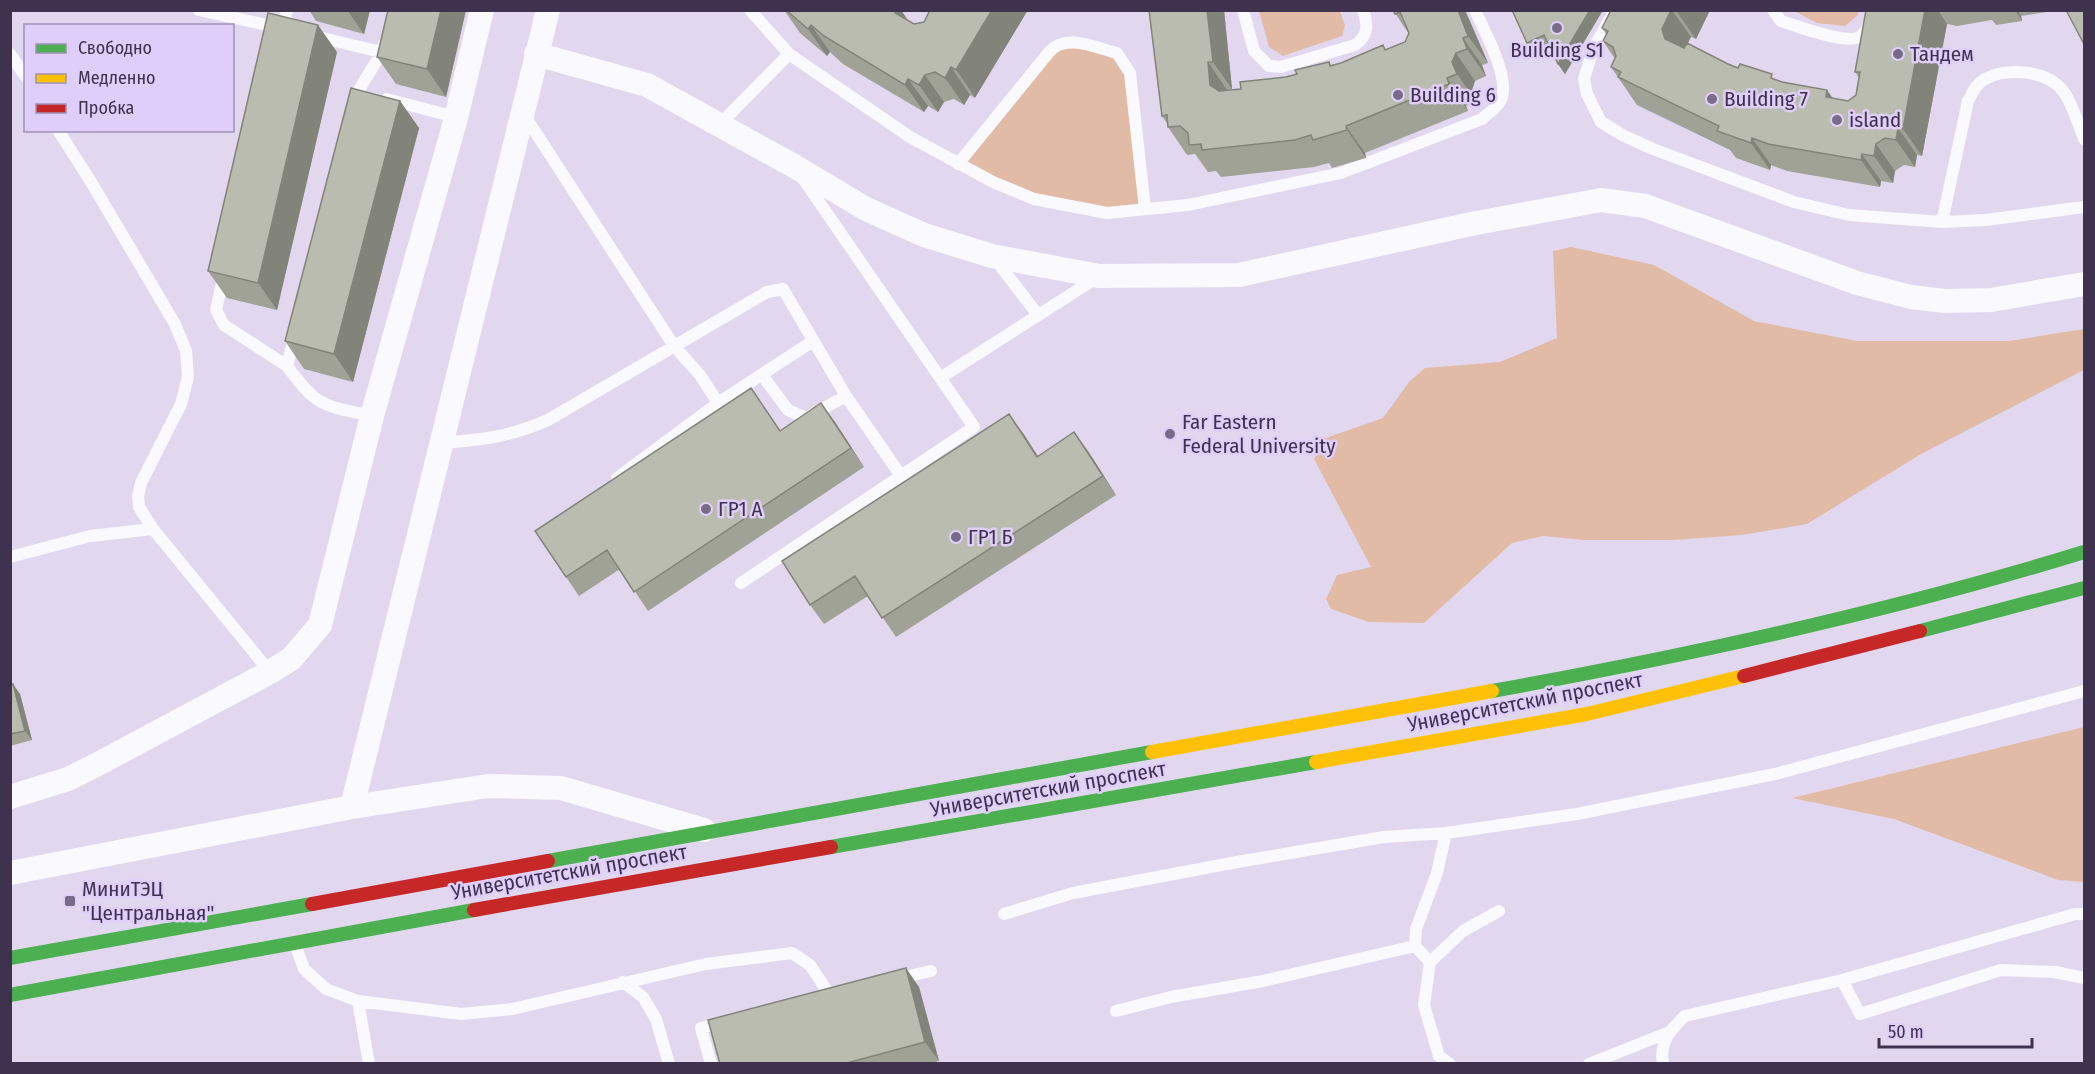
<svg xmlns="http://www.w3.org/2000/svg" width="2095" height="1074" font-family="'Fira Sans Condensed',sans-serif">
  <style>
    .green { fill: #e2bba6 }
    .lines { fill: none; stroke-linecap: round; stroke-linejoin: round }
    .lane { stroke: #faf9fd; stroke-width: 12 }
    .street { stroke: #faf9fd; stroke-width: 24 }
    .fast { stroke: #4caf50; stroke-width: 14 }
    .slow { stroke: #ffc107; stroke-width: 14 }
    .jam { stroke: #c62828; stroke-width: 14 }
    .wall { fill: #a0a296 }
    .shaded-wall { fill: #82847a }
    .building { fill: #babcaf; stroke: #82847a; stroke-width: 1.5 }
    .poi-dot { fill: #776c87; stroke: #dfcefa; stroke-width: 2 }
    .labels { text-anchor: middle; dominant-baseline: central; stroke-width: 5; stroke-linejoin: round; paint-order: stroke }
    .poi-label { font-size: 21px; fill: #3e324f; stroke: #dfcefa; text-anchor: start }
    .street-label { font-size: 21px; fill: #3e324f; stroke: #dfcefa }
  </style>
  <rect width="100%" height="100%" fill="#e1d8f0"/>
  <path class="green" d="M1259,11h81l5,14 -3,11 -59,20 -14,-9z
    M1794,11h65l-1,4 -13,11 -28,-3z
    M1057,43l60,10 13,20 15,136 -38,4 -73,-14 -76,-35z
    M1571,247l83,18 100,56 103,20h152l75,-12v41l-163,84 -114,70 -65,11 -68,5h-90l-41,-4 -31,7 -88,80 -55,-1 -38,-13 -5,-10 11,-24 34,-8 -57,-108 9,-20 60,-21 26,-36 16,-14 75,-6 57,-24 -4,-87z
    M2084,727v155l-26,-2 -164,-61 -102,-21z"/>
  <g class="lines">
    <path class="lane" d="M199,10l81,18
      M750,10l39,44
      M1243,10l11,41 15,15 12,1 74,-22c14,-10 13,-20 8,-35
      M1615,10l-21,37 -10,32 3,15 14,28 23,14 29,13 141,53 55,13 93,7 44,-2 98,-13
      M1773,10l8,11c16,5 68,25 80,15 8,-7 9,-16 11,-26
      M282,33l5,-23
      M314,36l67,16
      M10,54l16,23
      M387,99l68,18
      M353,105c6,-23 25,-39 31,-61
      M523,113l151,233 26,29 18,28
      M720,124l69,-70 121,83 83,45 41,17 73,14 81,-8 153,-32 141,-54c5,-5 13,-10 17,-16 15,-20 -15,-72 -24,-93
      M958,164l92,-113c16,-18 46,-3 67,2l13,20 15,136
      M1942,222l26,-121c5,-9 8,-17 17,-22 22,-12 62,-9 78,12 10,13 15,33 21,48
      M995,259l43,56
      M224,274l-8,36 8,15 63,41
      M295,334l-8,32c31,42 35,39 85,50
      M762,375l26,35 18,8 40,-22
      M940,378l158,-101
      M440,443c41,-3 70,-6 108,-23l219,-128 16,-3 63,107 55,80
      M617,478l101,-75 95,-62
      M153,529l117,143
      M10,557l80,-21 63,-7 -14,-22 -1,-11 3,-13 40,-79 7,-27 -2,-26 -11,-27 -84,-142 -33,-52
      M741,583l233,-156 -172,-250
      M1004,914l69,-21 164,-31 147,-25 62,-4 131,-19 198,-40 309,-83
      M295,944l9,25 22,20 32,12 103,13 51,-5 194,-45 86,-11 18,12 19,29
      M1415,946l15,16 -6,43 15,51 11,8
      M1430,962l33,-31 36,-20
      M896,979l35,-8
      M1842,980l18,34 141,-44 54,2 29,6
      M623,982l20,15 13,22 13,45
      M358,1001l11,63
      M1116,1011l55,-14 92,-16 152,-35 1,-17 21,-56 9,-40
      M711,1064l-10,-36 24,-6
      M1589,1064l78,-31
      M1663,1064c-4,-22 8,-35 22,-48l157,-36 233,-66h9"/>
    <path class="street" d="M536,54l111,31 147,81 72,43 58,26 68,21 107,20 140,-1 232,-51 130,-24 44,6 212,77 54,14 34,4 46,-1 93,-16
      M10,797l58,-18 28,-14 174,-93 21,-13 29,-34 52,-209 84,-298 26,-108
      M352,807l196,-797
      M10,873l342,-66 136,-21 73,2 143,42"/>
    <path class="fast" d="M1920,631l164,-43
      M1492,691c200,-36 398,-79 592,-139
      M831,847l485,-85
      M548,861l604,-109
      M10,958l302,-54
      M10,995l464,-85"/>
    <path class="slow" d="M1152,752l340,-61
      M1316,762l271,-48 157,-38"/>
    <path class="jam" d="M1744,676l176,-45
      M312,904l236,-43
      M474,910l357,-63"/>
  </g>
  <path class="wall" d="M309,10h61l-6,24 -48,-13z
    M388,10h78l-20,87 -50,-13 -19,-27z
    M784,10h117l7,11 6,3 10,-2 51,76 -5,-3 -6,10 -10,-6 -10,3 -6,10 -10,-6 -4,6 -81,-48 -13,-12 -3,4 -27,-23z
    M1149,10h75l8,79 -5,1v1l14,-2 56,-15 32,-12 2,3 10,-2 42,-18 3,5 19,-8 4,-8 -16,-24h72l23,53 -6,2 4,11 -11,5 -3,9 4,11 -10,5 2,5 -103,42 1,5 -34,10 -3,-5 -15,4 -93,10 -5,-6 -8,1 -13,-18 -8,1 -19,-28v-2l-6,-9z
    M1603,10l-38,64 -7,-10 -9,-18 -15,7 -7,-10z
    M1611,10h99l-14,29 -5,-2 -4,6 41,21 105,34 15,3 8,-6 3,-17 -4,-6 11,-62h194l-39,6 1,5 -26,4 -4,-5 -35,6 -10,-2 -25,132 -5,-1 -2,12 -11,-2 -9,6 -2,12 -12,-2 -1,6 -93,-16 -16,-6 -1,5 -34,-12 -6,-8 -93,-45 -26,-38 4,-8 -12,-18 3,-7 -4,-6z
    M337,52l-60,258 -50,-12 -19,-27z
    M400,101l19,27 -66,254 -49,-13 -19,-28z
    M764,407l16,24 55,-9 29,45 -216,144 -28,-42 -41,27 -13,-19z
    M1023,433l15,23 50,-5 28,44 -220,142 -28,-41 -44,28 -14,-19z
    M10,685l10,9 12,46 -22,6z
    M919,987l20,74 -11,3h-208z"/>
  <path class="shaded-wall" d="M347,10h23l-6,24z
    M441,10h25l-20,87 -19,-28z
    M896,10h5l16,24 -22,-21z
    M992,10h36l-53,88 -19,-28z
    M1207,10h17l8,79 -19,-27z
    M1458,10h7l23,53 -20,-27z
    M1590,10h13l-38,64 -7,-10z
    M1671,10h1l19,27 -10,20 -16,-18 -3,-10z
    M1677,10h33l-14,29 -19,-27z
    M1925,10h13l9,14 -25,132 -19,-27z
    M2015,10h2l4,6 1,5z
    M318,25l19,27 -60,258 -19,-27z
    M811,25l19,27 -3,4 -19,-27z
    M1463,38l19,27 4,11 -19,-27z
    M1456,53l19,28 -3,9 4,11 -19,-27 -5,-12z
    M1208,62l19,28 3,22 -20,-27z
    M951,67l19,28 -6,10 -19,-27z
    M925,75l19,27 -6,10 -19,-27z
    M1447,78l19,28 2,5 -19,-27z
    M908,79l20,27 -4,6 -19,-27z
    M1827,90l19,27 -20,-20z
    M400,101l19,27 -66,254 -19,-28z
    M1346,126l19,27 1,5 -19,-28z
    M1898,128l19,27 -2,12 -19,-27z
    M1752,138l19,27 -1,5 -19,-27z
    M1876,144l19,27 -2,12 -19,-27z
    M1862,154l19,27 -1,6 -19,-27z
    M821,403l14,19 29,45 -13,-19z
    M1009,414l14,19 27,43 -13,-19z
    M1074,432l14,19 28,44 -13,-19z
    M13,684l7,10 12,46 -7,-9z
    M906,968l13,19 20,74 -14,-19z"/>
  <path class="building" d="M388,10h53l-14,59 -50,-12z
    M786,10h110l-1,3 19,11 10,-2 6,-12h62l-36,60 -5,-3 -6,11 -10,-6 -10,3 -6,10 -11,-6 -3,6 -81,-49 -13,-11 -3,4z
    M1149,10h58l6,52h-5l2,23 9,6 22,-2 -1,-7 46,-5 11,-3 -2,-4 34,-8 1,4 11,-3 42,-18 2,5 20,-8 4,-9 -9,-21 -5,2 -2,-4h65l10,26 -5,2 4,11 -11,4 -4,9 5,12 -10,4 2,6 -103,42 1,4 -34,10 -2,-5 -16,5 -93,10 -1,-6 -12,1 -1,-12 -8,-7 -12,1 -1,-12 -5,1z
    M1512,10h78l-32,54 -14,-29 -17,8z
    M1611,10h60l-9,19 3,10 19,9 3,-5 41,21 10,4 2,-4 32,10 -1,4 11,4 45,8 -1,7 22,4 8,-6 4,-23h-5l11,-62h59l-22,119 -5,-1 -2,12 -11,-2 -9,6 -2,12 -12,-2 -1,6 -93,-16 -16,-6 -1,5 -34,-12 2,-5 -101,-49 3,-5 -10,-5 5,-11 -3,-9 -10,-6 5,-10 -6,-3z
    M2066,10h19v36z
    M268,13l50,12 -60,258 -50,-12z
    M351,88l49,13 -66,253 -49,-13z
    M751,388l29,43 41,-28 30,45 -217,144 -27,-42 -41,27 -31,-46z
    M1009,414l28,43 37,-25 29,44 -221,142 -27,-42 -45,29 -28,-44z
    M13,684l12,47 -15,3v-49z
    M906,968l19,74 -82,22h-123l-12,-44z"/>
  <g class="poi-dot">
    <circle cx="1557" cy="28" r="6"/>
    <circle cx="1898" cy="54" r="6"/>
    <circle cx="1398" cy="95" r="6"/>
    <circle cx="1712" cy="99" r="6"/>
    <circle cx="1837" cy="120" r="6"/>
    <circle cx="1170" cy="434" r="6"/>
    <circle cx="706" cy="509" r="6"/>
    <circle cx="956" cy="537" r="6"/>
    <rect x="64" y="895" width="12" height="12" rx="3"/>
  </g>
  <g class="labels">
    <g class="poi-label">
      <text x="1557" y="50" text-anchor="middle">Building S1</text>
      <text x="1910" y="54">Тандем</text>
      <text x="1410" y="95">Building 6</text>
      <text x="1724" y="99">Building 7</text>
      <text x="1849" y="120">island</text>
      <text x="1182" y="422">Far Eastern<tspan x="1182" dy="24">Federal University</tspan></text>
      <text x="718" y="509">ГР1 А</text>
      <text x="968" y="537">ГР1 Б</text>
      <text x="82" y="889">МиниТЭЦ<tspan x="82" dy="24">"Центральная"</tspan></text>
    </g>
    <g class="street-label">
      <text transform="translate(1525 702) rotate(-11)">Университетский проспект</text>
      <text transform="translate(1048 789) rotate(-10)">Университетский проспект</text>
      <text transform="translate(569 872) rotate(-10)">Университетский проспект</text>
    </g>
  </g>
  <rect width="2095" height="1074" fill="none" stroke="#3e324f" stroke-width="24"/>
  <rect x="24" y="24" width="210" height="108" fill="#dfcefa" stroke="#9f90b6" stroke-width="1.5"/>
  <rect x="36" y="44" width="30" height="9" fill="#4caf50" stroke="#9f90b6" stroke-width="1.5"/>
  <text x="78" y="54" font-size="18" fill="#3e324f">Свободно</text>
  <rect x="36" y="74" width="30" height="9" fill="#ffc107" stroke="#9f90b6" stroke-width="1.5"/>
  <text x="78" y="84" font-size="18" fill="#3e324f">Медленно</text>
  <rect x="36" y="104" width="30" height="9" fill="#c62828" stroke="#9f90b6" stroke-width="1.5"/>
  <text x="78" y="114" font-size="18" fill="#3e324f">Пробка</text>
  <path d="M1879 1038v9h153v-9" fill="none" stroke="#3e324f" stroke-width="3"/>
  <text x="1888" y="1038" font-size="18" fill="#3e324f" stroke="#dfcefa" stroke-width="4.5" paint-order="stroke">50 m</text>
</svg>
